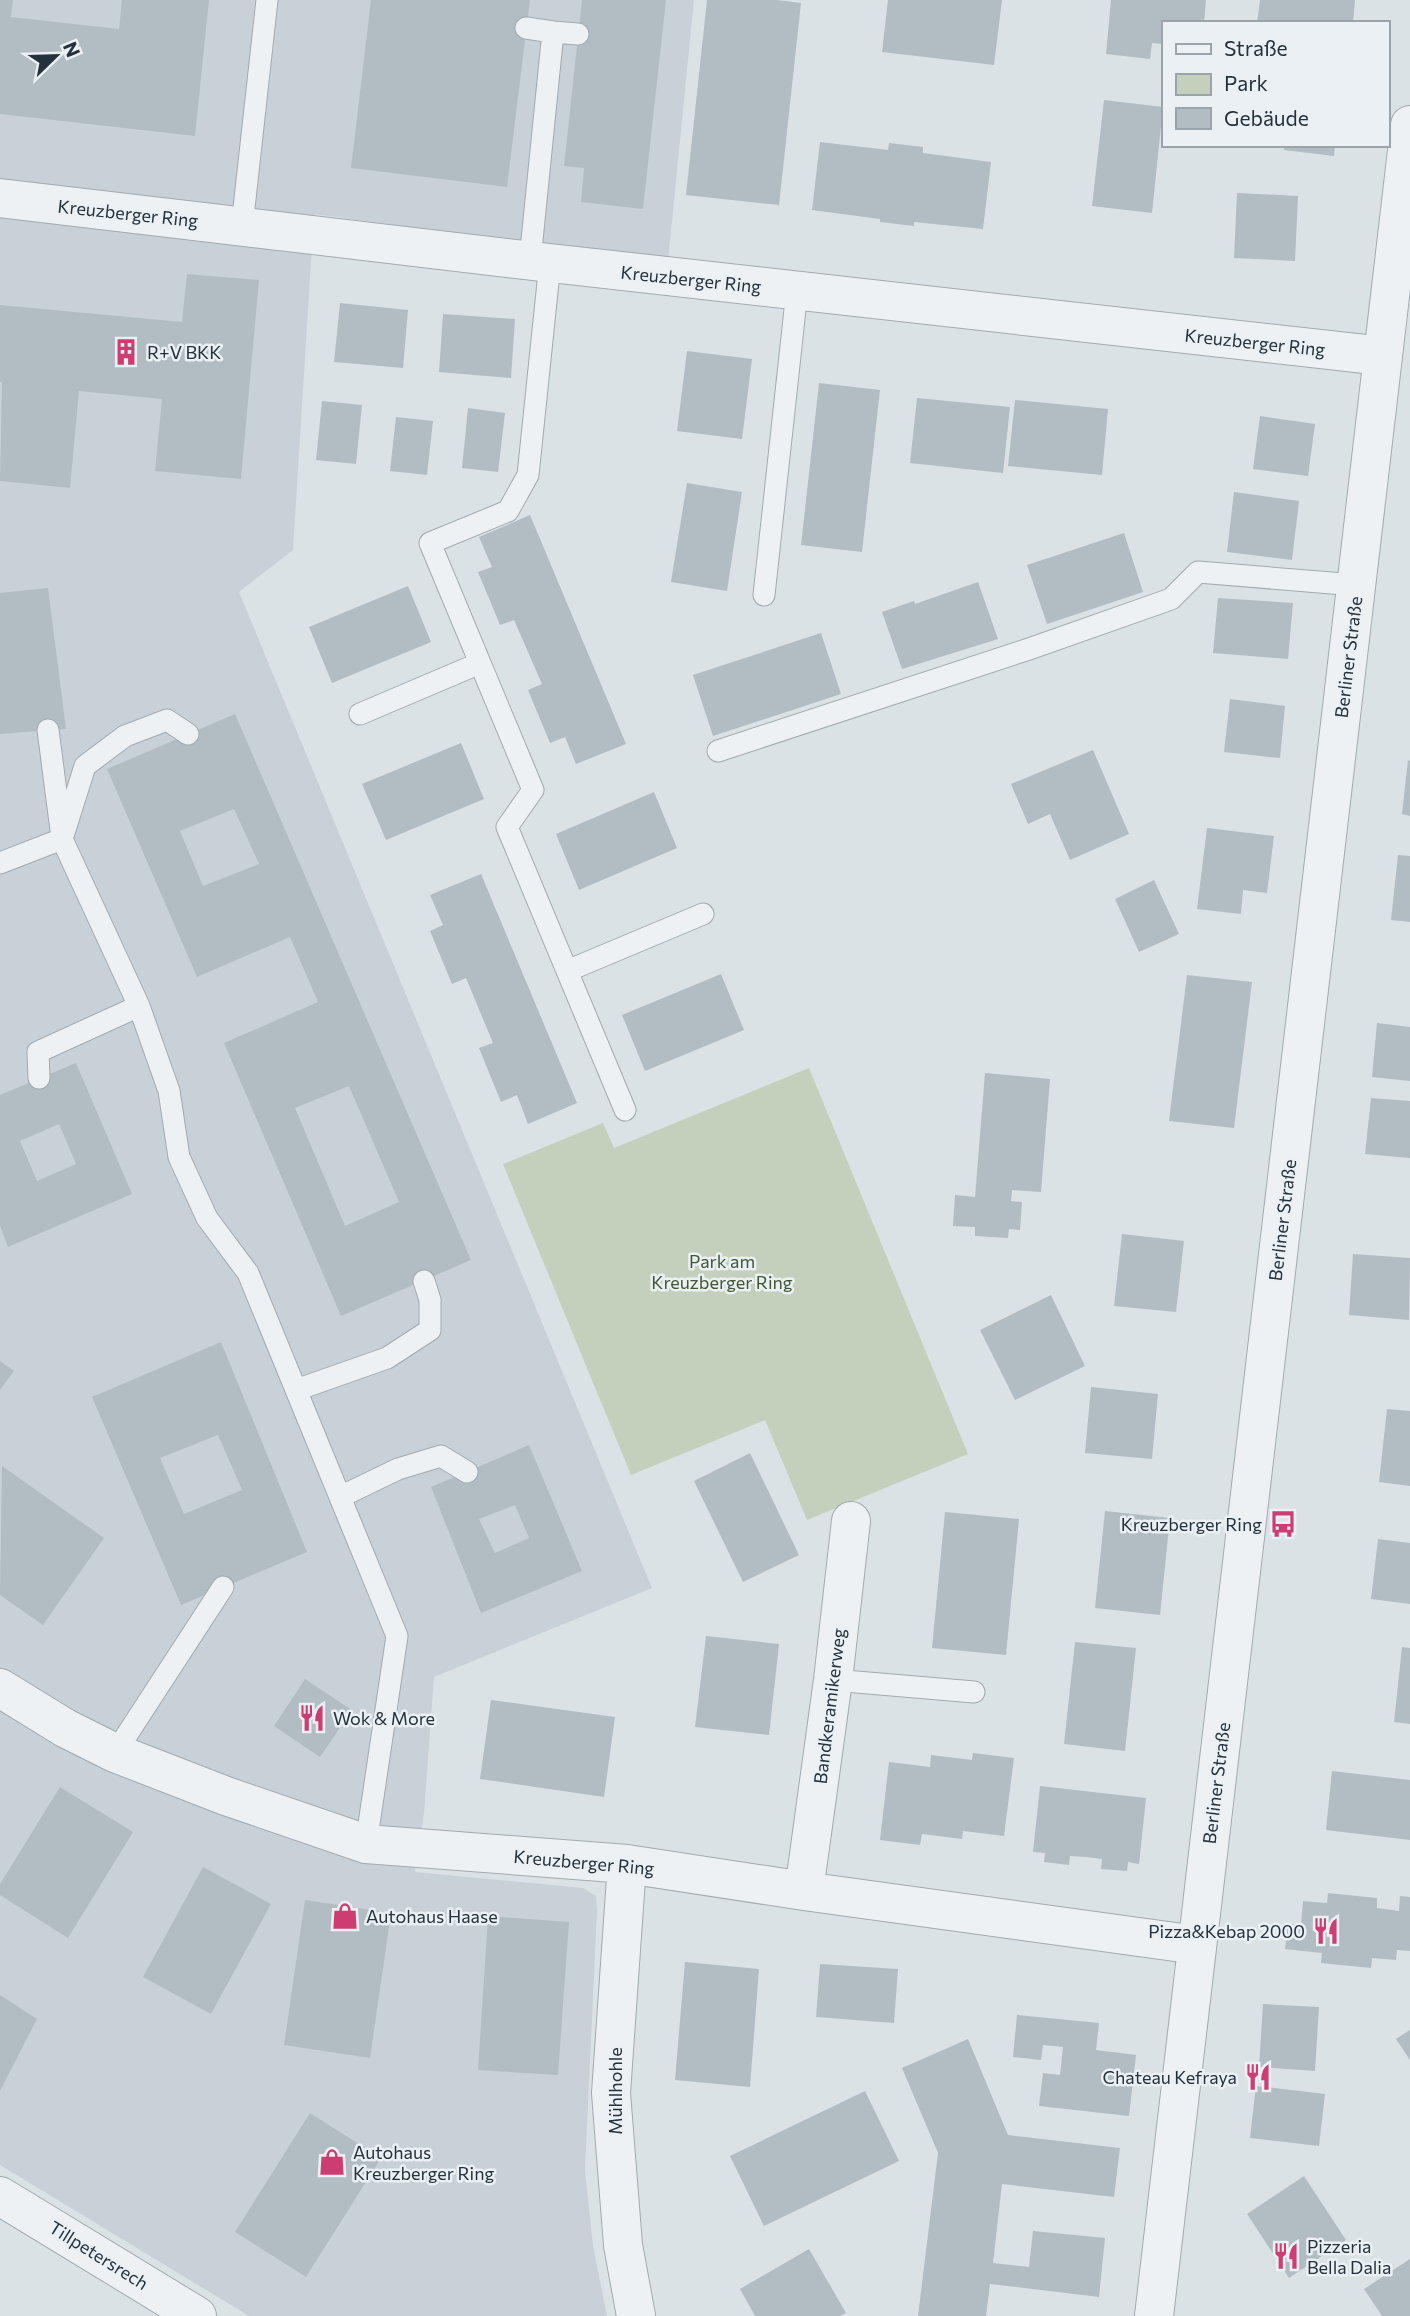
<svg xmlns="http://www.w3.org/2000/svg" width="1410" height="2316" font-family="Commissioner,sans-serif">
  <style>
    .built { fill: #c9d1d8 }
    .green { fill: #c5d0bc }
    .building { fill: #b2bcc3; fill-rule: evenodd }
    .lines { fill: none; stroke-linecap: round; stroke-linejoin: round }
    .service-casing { stroke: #a1aab0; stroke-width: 23 }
    .minor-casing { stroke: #a1aab0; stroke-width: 40 }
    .tertiary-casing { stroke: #a1aab0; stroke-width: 40 }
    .service { stroke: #eef1f4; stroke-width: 21 }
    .minor { stroke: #eef1f4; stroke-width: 38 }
    .tertiary { stroke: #eef1f4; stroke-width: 38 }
    .labels { text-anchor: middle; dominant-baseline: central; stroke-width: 5; stroke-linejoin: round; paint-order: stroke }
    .street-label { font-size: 18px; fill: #25323c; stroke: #eaf0f4 }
    .poi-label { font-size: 18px; fill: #25323c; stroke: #eaf0f4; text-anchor: start }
    .park-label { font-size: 18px; fill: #415832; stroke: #eaf0f4 }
  </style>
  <rect width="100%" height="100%" fill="#dbe2e6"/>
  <path class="built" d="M0,0h694l-26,262 -354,-48 -21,336 -54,42 413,996 -218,89 -10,136 -9,59 168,16 13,8 1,15 -12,259 8,76 14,70h-358l-249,-151z"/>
  <path class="green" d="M809,1068l159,386 -161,66 -42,-100 -134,55 -128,-311 100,-41 11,25z"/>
  <path class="building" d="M0,0h13l-2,17 108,12 3,-29h87l-14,136 -195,-22z
    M371,0h159l-23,187 -156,-19z
    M582,0h84l-23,209 -62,-7 3,-34 -20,-2z
    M707,0h70l24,3 -22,202 -93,-10z
    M888,0h114l-8,65 -112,-13z
    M1111,0h95l-2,23h-41v21l-11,-1 -2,16 -44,-5z
    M1260,0h95l-2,23h-96z
    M1104,100l59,7 -11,106 -60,-7z
    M820,142l68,8 1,-7 34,4v6l68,9 -8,67 -69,-7v4l-34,-4v-3l-68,-9z
    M1284,145h51l-1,11 -50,-6z
    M1237,193l61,3 -3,65 -61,-3z
    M187,274l72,6 -18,199 -86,-8 7,-72 -83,-8 -9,97 -70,-7 2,-99h-2v-77l182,17z
    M340,303l68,7 -5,58 -69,-6z
    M443,314l72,5 -4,59 -72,-6z
    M687,351l65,8 -10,80 -65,-8z
    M819,383l61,7 -18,162 -61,-7z
    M917,398l93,9 -7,66 -93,-10z
    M1015,400l93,9 -6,66 -94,-9z
    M322,401l40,4 -6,59 -40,-4z
    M468,408l37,5 -7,59 -36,-4z
    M1260,416l55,8 -7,52 -55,-7z
    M396,417l37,4 -6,54 -37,-4z
    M687,483l55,9 -15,99 -56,-9z
    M1234,492l65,9 -7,59 -65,-8z
    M530,515l96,229 -50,20 -11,-27 -15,6 -22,-53 14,-6 -28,-64 -14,5 -22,-53 14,-5 -13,-30z
    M1124,533l19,59 -96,32 -20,-59z
    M978,582l20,57 -96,30 -20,-57 32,-11 1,3z
    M408,586l23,56 -99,41 -23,-56z
    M48,588l18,141 -66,5v-141z
    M1218,598l75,5 -5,56 -75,-6z
    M821,633l20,61 -128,42 -20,-61z
    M1230,699l55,7 -5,52 -56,-6z
    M235,714l236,546 -130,56 -117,-273 94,-41 -28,-65 -93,40 -90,-208zM234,809l25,55 -56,22 -23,-55zM349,1086l50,116 -54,24 -50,-118z
    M461,743l23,56 -98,41 -24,-56z
    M1093,750l36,84 -59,26 -20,-46 -22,10 -17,-40z
    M1408,760l2,1v55l-8,-2z
    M654,792l23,56 -98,42 -23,-56z
    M1207,828l67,8 -7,57 -24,-3 -2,24 -44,-5z
    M1398,855l12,1v66l-19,-2z
    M481,874l96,229 -49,21 -11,-29 -16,7 -22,-54 14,-5 -27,-65 -14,6 -22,-53 13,-6 -13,-30z
    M1154,880l25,54 -40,18 -24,-53z
    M721,974l23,56 -99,41 -23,-56z
    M1187,975l65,7 -18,146 -65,-7z
    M1377,1023l33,4v54l-38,-4z
    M76,1063l56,131 -124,53 -8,-21v-131zM59,1124l17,40 -39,17 -17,-40z
    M985,1073l65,6 -9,113 -29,-2 -1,11 11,1 -2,28 -11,-1 -1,9 -33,-2v-9l-22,-1 2,-31 20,2z
    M1371,1098l39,3v57l-45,-4z
    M1122,1234l62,7 -8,71 -62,-6z
    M1353,1254l57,4 -1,62 -60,-5z
    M1051,1295l34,71 -70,34 -35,-70z
    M221,1342l86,210 -126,53 -89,-208zM218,1435l24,55 -58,24 -24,-56z
    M0,1361l14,10 -14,19z
    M1091,1387l67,7 -6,65 -67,-6z
    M1387,1409l23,2v75l-31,-4z
    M529,1445l53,126 -101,42 -50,-126zM515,1505l14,33 -34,15 -16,-34z
    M750,1453l49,102 -56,27 -49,-101z
    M2,1466l102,72 -61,87 -43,-30z
    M1105,1511l65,7 -10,97 -65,-7z
    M945,1512l74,7 -13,136 -74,-7z
    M1378,1539l32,4v61l-39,-5z
    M706,1636l73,8 -10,91 -74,-8z
    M1075,1642l61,6 -11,103 -61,-7z
    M1402,1647l8,1v76l-16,-2z
    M305,1679l47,31 -32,47 -46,-31z
    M491,1700l124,17 -11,80 -124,-18z
    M973,1753l41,5 -10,78 -41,-5 -1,8 -40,-5 -2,11 -40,-5 9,-78 41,5 1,-12 41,5z
    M1332,1771l78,9v60l-84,-10z
    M1040,1786l106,12 -7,66 -11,-2 -1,9 -26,-2 1,-10 -16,-2 -16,-1 -1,9 -25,-3 1,-9 -12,-1z
    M60,1787l73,45 -65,106 -68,-43v-11z
    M203,1867l68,37 -60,110 -68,-37z
    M1328,1893l49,5v10l22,3 1,-15 10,1v54l-13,-1 -1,10 -24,-2 -1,10 -50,-5 1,-10 -37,-4 3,-25 13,1 2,-24 24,2z
    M305,1900l86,13 -21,145 -86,-13z
    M488,1916l81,6 -11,153 -80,-5z
    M685,1962l74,7 -9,118 -75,-7z
    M820,1964l78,5 -4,54 -78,-6z
    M0,1995l37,24 -37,72z
    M1263,2004l56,3 -4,64 -56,-4z
    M1017,2015l82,8 -3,27 40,5 -7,61 -90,-10 4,-33 17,2 3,-28 -20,-2 -2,15 -28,-3z
    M1410,2030v30l-14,-21z
    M968,2039l40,96 112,13 -6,49 -112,-13 -9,79 36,4 4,-36 72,7 -6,59 -109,-13 -4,32h-68l20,-163 -36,-85z
    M1256,2086l69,8 -6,52 -69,-8z
    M865,2091l34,70 -135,65 -34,-70z
    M310,2113l71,45 -75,119 -71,-45z
    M1304,2176l42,64 -57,38 -42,-64z
    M809,2249l37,64 -6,3h-85l-15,-27z
    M1410,2259v57h-28l-18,-27z"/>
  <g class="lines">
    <defs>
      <path id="service" d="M526,28l27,4 -23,228
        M553,32l25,2
        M242,226l25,-226
        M550,263l-22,212 -20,36 -78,32 103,247 -26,37 118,283
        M764,595l33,-304
        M360,714l120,-51
        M48,730l13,100
        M718,751l311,-102 142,-50 27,-27 158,13
        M62,839l23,-73 40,-30 42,-16 21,14
        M0,863l62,-24 77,167 30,85 10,66 28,61 41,55 149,363 -31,208
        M567,971l136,-57
        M39,1078l-1,-26 101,-46
        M296,1390l91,-32 43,-28v-30l-6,-19
        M340,1497l58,-28 43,-13 26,16
        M833,1680l141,12
        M115,1753l108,-166"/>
      <path id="minor" d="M0,198l550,65 833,93
        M0,1688l65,40 50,25 111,43 140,48 261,20 177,27 393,54
        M627,1864l-16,229 12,152 13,71
        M804,1891l29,-211 18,-159
        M0,2196l197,120"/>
      <path id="tertiary" d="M1154,2316l256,-2191"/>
    </defs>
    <use href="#service" class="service-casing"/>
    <use href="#minor" class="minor-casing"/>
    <use href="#tertiary" class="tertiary-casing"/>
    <use href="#service" class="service"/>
    <use href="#minor" class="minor"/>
    <use href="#tertiary" class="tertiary"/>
  </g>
  <defs>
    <symbol id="building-bare" viewBox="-9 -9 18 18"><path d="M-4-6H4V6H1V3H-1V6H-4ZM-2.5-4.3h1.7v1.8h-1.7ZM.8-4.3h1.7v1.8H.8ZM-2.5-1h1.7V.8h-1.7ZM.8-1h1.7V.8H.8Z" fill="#ce3d72" stroke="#eaf0f4" stroke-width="2.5" paint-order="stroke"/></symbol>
    <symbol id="bus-bare" viewBox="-9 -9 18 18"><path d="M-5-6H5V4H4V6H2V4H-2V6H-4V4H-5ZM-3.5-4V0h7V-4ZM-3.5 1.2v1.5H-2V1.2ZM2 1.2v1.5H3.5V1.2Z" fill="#ce3d72" stroke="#eaf0f4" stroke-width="2.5" paint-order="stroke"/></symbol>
    <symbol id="restaurant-bare" viewBox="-9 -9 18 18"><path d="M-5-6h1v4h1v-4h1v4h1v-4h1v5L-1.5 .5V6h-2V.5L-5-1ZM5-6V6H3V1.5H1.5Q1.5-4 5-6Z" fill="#ce3d72" stroke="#eaf0f4" stroke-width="2.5" paint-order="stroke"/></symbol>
    <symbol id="shop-bare" viewBox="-9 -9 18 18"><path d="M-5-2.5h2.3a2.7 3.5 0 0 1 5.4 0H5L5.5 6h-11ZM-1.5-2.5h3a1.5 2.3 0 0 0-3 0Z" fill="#ce3d72" stroke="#eaf0f4" stroke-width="2.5" paint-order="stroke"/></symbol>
  </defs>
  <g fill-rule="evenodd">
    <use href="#building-bare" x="107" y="333" width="38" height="38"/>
    <use href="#bus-bare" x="1264" y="1505" width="38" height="38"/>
    <use href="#restaurant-bare" x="293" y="1699" width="38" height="38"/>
    <use href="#shop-bare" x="326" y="1897" width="38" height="38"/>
    <use href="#restaurant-bare" x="1307" y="1912" width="38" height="38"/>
    <use href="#restaurant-bare" x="1239" y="2058" width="38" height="38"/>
    <use href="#shop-bare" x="313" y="2143" width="38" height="38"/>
    <use href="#restaurant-bare" x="1267" y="2237" width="38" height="38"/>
  </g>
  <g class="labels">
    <g class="street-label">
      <text transform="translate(128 213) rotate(6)">Kreuzberger Ring</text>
      <text transform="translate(691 279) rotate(6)">Kreuzberger Ring</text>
      <text transform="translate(1255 342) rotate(6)">Kreuzberger Ring</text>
      <text transform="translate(1348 657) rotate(-83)">Berliner Straße</text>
      <text transform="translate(1282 1220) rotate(-83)">Berliner Straße</text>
      <text transform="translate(829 1706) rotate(-83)">Bandkeramikerweg</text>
      <text transform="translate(1216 1783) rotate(-83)">Berliner Straße</text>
      <text transform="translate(584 1862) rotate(5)">Kreuzberger Ring</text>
      <text transform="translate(615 2091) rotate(-90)">Mühlhohle</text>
      <text transform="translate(99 2255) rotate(32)">Tillpetersrech</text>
    </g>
    <g class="poi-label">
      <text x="147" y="352">R+V BKK</text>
      <text x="1262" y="1524" text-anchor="end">Kreuzberger Ring</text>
      <text x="333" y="1718">Wok &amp; More</text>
      <text x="366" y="1916">Autohaus Haase</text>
      <text x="1305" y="1931" text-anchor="end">Pizza&amp;Kebap 2000</text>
      <text x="1237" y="2077" text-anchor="end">Chateau Kefraya</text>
      <text x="353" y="2152">Autohaus<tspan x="353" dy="21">Kreuzberger Ring</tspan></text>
      <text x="1307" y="2246">Pizzeria<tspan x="1307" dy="21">Bella Dalia</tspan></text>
    </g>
    <g class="park-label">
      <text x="722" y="1261">Park am<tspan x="722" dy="21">Kreuzberger Ring</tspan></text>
    </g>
  </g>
  <rect x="1162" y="21" width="228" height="126" fill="#eaf0f4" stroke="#9ba4aa" stroke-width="2"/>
  <rect x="1176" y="44" width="35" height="10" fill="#eef1f4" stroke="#9ba4aa" stroke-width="2"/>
  <text x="1224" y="56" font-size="21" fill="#25323c">Straße</text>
  <rect x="1176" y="74" width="35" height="21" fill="#c5d0bc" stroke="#9ba4aa" stroke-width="2"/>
  <text x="1224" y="91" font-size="21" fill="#25323c">Park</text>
  <rect x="1176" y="108" width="35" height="21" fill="#b2bcc3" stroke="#9ba4aa" stroke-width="2"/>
  <text x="1224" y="126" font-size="21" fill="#25323c">Gebäude</text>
  <g transform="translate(56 56) rotate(67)" stroke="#eaf0f4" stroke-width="5" paint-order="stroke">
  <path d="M0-5L12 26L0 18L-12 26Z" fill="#25323c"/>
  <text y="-10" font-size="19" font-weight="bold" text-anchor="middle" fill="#25323c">N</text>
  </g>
</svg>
